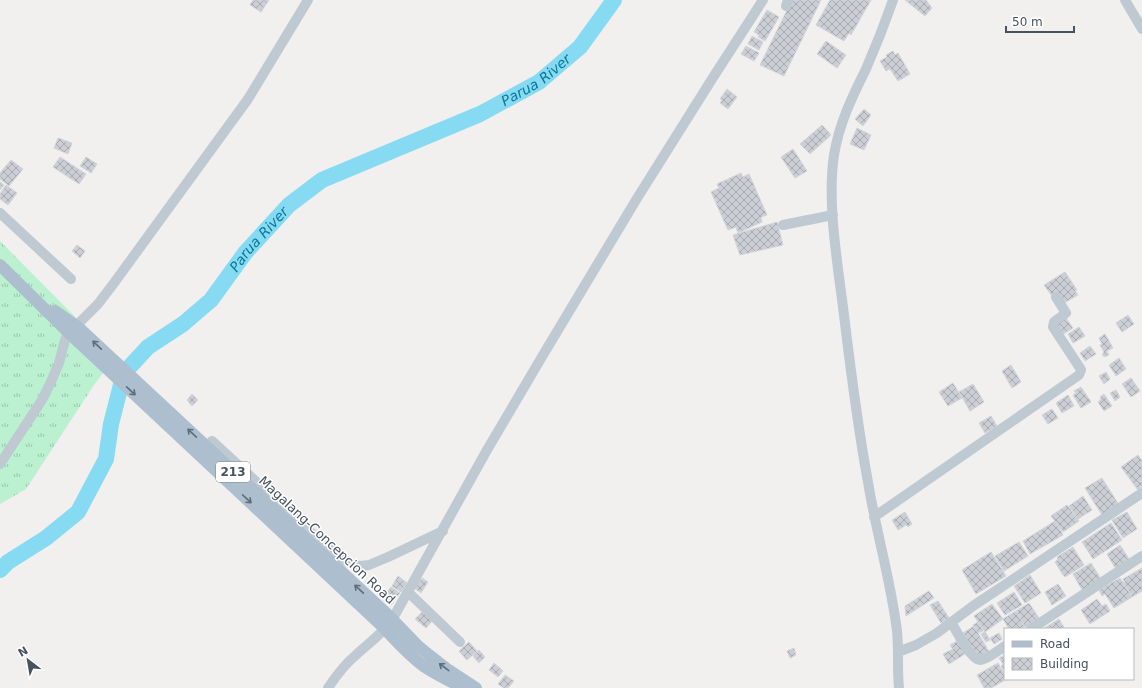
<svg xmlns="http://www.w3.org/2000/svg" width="1142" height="688" font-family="'DejaVu Sans',sans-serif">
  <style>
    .grass { fill: url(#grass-tufts) }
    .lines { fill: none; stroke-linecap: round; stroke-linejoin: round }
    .river { stroke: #86daf1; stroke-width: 16 }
    .building { fill: url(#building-cross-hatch); stroke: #d2d5db }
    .minor { stroke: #bfc9d2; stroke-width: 10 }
    .major { stroke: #adbecf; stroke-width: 12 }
    .oneway { stroke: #606d7a }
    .labels { text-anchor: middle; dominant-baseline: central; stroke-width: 3; stroke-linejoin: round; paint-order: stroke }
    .shield { fill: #fff; stroke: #7e868e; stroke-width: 1 }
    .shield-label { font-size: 12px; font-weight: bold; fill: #46525d }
    .street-label { font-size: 13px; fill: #46525d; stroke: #fff }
    .water-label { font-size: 14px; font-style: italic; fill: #077a9a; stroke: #fff }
  </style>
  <defs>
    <pattern id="grass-tufts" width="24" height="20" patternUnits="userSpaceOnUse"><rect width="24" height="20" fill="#bbf1d0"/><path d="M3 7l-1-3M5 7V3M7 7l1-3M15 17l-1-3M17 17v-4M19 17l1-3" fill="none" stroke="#9ac6ac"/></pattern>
    <pattern id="building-cross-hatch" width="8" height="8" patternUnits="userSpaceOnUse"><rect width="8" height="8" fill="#cbced4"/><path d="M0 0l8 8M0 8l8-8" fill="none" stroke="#a7aaaf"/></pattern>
  </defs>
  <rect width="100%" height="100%" fill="#f2efef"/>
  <path class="grass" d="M0,241l115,116 -21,28 -68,104 -26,15z"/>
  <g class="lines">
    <path class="river" id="s1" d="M0,570l8,-8 38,-24 32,-26 28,-53 5,-35 13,-51 24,-26 35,-23 28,-24 34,-47 44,-48 33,-25 158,-66 59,-32 41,-35 34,-47"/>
  </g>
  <path class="building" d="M253,0h16l-8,12 -11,-7z
    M792,0h29l-37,76 -24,-11z
    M830,0h41l-20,35 -2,-2 -5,8 -28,-16z
    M905,0h21l6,8 -7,8z
    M767,10l12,7 -14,24 -7,-4 1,-2 -5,-3z
    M752,36l11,6 -4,8 -11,-6z
    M826,41l20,14 -9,13 -20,-14z
    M746,46l13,7 -5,8 -13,-7z
    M893,51l2,4 3,-2 12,21 -12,7 -8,-12 -4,2 -6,-10 7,-4 -1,-2z
    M727,89l10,8 -9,12 -8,-6 2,-3 -2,-1z
    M864,109l7,6 -8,11 -8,-7z
    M822,125l9,10 -21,19 -10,-10z
    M857,128l14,7 -7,15 -14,-6z
    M58,138l14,5 -4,11 -14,-6z
    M793,149l14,22 -12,7 -14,-21z
    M60,157l26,17 -7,10 -26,-17z
    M86,157l11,7 -6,9 -11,-7z
    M11,160l12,9 -14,17 -9,-7v-6z
    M741,173l2,4 6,-3 18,41 -6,2 1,5 -24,11 -2,-6 -8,3 -17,-38 8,-4 -2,-4z
    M0,182l4,3 -4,5z
    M6,185l11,8 -9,12 -8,-6v-5z
    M777,222l6,23 -43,10 -7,-20z
    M77,245l8,6 -5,7 -8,-7z
    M1065,272l12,18 -2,1 3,4 -14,8 -12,-7 -8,-11z
    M1128,315l6,9 -12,8 -6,-9z
    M1066,318l7,10 -11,7 -7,-11z
    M1079,327l6,9 -12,7 -5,-9z
    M1105,334l8,14 -6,3 2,4 -5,2 -2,-3 2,-2 -4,-7 2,-1 -3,-6z
    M1090,346l6,8 -11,7 -5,-8z
    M1119,358l7,11 -10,7 -7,-11z
    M1011,365l10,17 -9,6 -10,-17z
    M1106,372l4,7 -6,5 -5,-8z
    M1131,378l9,13 -9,6 -9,-13z
    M953,383l9,15 -14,8 -9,-14z
    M973,384l11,18 -14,9 -11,-19z
    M1081,387l10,15 -10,6 -8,-13 3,-2 -2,-2z
    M1116,390l4,7 -5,4 -5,-8z
    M192,394l6,6 -6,6 -5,-6z
    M1104,394l8,12 -8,5 -6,-9 3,-3 -1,-2z
    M1068,395l6,11 -12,7 -6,-10z
    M1052,409l6,9 -10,6 -6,-9z
    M991,416l6,10 -12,7 -6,-10z
    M1138,455l4,6v26l-4,3 -17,-23z
    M1102,478l17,27 -17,10 -17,-27z
    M1083,496l9,14 -14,9 -9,-13z
    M1067,505l12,16 -16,11 -12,-16z
    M905,512l7,12 -4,3 -2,-2 -8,5 -6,-10z
    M1127,512l10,17 -14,9 -11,-18z
    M1055,521l8,14 -33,19 -7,-13z
    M1111,523l11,17 -29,19 -11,-17z
    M1019,542l9,14 -24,15 -9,-15z
    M1120,545l11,17 -14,9 -10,-17z
    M1073,547l11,18 -19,12 -2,-2 -8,-13 3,-3 -1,-2z
    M991,552l15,24 -30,18 -14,-24z
    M1091,563l10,16 -19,11 -9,-16z
    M1142,568v23l-10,6 -9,-15h2l-2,-3z
    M1030,575l11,18 -16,10 -11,-17z
    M398,576l9,7 -6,9 -9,-6z
    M422,578l6,4 -7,11 -7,-5z
    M1120,578l12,19 -18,11 -9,-14 -3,2 -3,-6z
    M1058,584l8,12 -14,9 -7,-13z
    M391,587l9,6 -9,12 -9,-6z
    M929,591l5,7 -28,18 -1,-10z
    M1014,592l8,13 -17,10 -8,-12z
    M1097,599l5,7 4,-2 4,7 -20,13 -9,-14z
    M938,601l11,17 -8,5 -11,-18z
    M1029,603l10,15 -14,9 -9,-16z
    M992,604l11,15 -18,13 -11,-16z
    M1016,611l9,15 -5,3h-11l-6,-10z
    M422,612l10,9 -6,7 -11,-9z
    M1059,619l6,10h-22z
    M978,622l5,9 -5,2 -5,-8z
    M974,626l17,29 -11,5 -17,-27z
    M985,632l5,8 -4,2 -5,-8z
    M999,633l3,6 -8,5 -4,-6z
    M957,641l8,13 -16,10 -6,-10 10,-5 -3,-4z
    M469,642l8,9 -10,9 -8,-9z
    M794,648l2,7 -6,3 -3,-7z
    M479,650l6,7 -6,6 -6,-7z
    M1005,655v17l-4,-6 2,-2 -4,-6z
    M494,663l9,8 -5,6 -9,-7z
    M998,663l7,12v4h2l-16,9h-7l-7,-13z
    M505,675l9,6 -6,7h-4l-6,-4z"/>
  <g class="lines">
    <path class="minor" d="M893,0c-8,23 -17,46 -27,69 -14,28 -27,55 -32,86 -7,46 3,105 9,152 7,58 14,117 25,175 8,50 23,99 29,149 2,19 0,38 2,57
      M1125,0l17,29
      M786,6l2,-6
      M0,213l71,66
      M783,225l50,-10
      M212,441l119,110 17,11 6,3 7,1 8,-1 19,-8 55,-26
      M0,464l42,-64 8,-16 9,-21 6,-23 4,-7 29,-29 16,-21 134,-184 60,-99
      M874,517l205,-142 2,-5 -1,-2 -27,-41 1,-5 12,-9 -10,-16
      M408,592l52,50
      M951,622c5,8 20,38 29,38 6,0 19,-10 25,-14
      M1031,629l111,-73
      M898,652l18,-7 21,-12 36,-27 169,-113
      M328,688c8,-12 17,-24 28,-33 13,-12 26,-21 36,-35l95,-170 56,-95 93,-155 76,-121 51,-79"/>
    <path class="major" d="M0,265l69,68 311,291c14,14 28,31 45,43 12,8 25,14 38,21
      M55,311l24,17 309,287 29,30 12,10 18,14 29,19"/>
  </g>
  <defs><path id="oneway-shaft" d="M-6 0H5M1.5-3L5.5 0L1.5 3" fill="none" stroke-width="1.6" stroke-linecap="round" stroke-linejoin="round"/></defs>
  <g class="oneway">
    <use href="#oneway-shaft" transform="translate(97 345) rotate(-137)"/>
    <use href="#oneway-shaft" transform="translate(131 391) rotate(43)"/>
    <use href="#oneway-shaft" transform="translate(192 433) rotate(-137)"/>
    <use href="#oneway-shaft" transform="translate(247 499) rotate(43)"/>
    <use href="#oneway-shaft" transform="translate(359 589) rotate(-137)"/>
    <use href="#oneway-shaft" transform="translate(444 667) rotate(-143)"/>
  </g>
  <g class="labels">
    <rect class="shield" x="216" y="462" width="34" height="20" rx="3"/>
    <g class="shield-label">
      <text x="233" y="472">213</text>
    </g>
    <g class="street-label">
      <text transform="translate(327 540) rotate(43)">Magalang-Concepcion Road</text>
    </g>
    <g class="water-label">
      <text stroke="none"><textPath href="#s1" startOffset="761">Parua River</textPath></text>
      <text stroke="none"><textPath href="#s1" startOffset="437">Parua River</textPath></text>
    </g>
  </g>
  <rect x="1004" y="628" width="130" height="52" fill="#ffffff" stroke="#b5babe"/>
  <rect x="1012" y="641" width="20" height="6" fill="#adbecf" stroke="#b5babe"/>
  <text x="1040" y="648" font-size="12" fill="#46525d">Road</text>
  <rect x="1012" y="658" width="20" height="12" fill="url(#building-cross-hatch)" stroke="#b5babe"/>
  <text x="1040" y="668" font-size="12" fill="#46525d">Building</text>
  <g transform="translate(28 660) rotate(329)" stroke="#ffffff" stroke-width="3" paint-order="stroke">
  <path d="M0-3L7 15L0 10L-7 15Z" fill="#46525d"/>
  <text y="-6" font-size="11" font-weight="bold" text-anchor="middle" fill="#46525d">N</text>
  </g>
  <path d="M1006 26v6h68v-6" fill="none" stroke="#46525d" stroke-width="2"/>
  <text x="1012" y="26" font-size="12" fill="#46525d" stroke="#ffffff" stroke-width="3" paint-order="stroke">50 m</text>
</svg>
